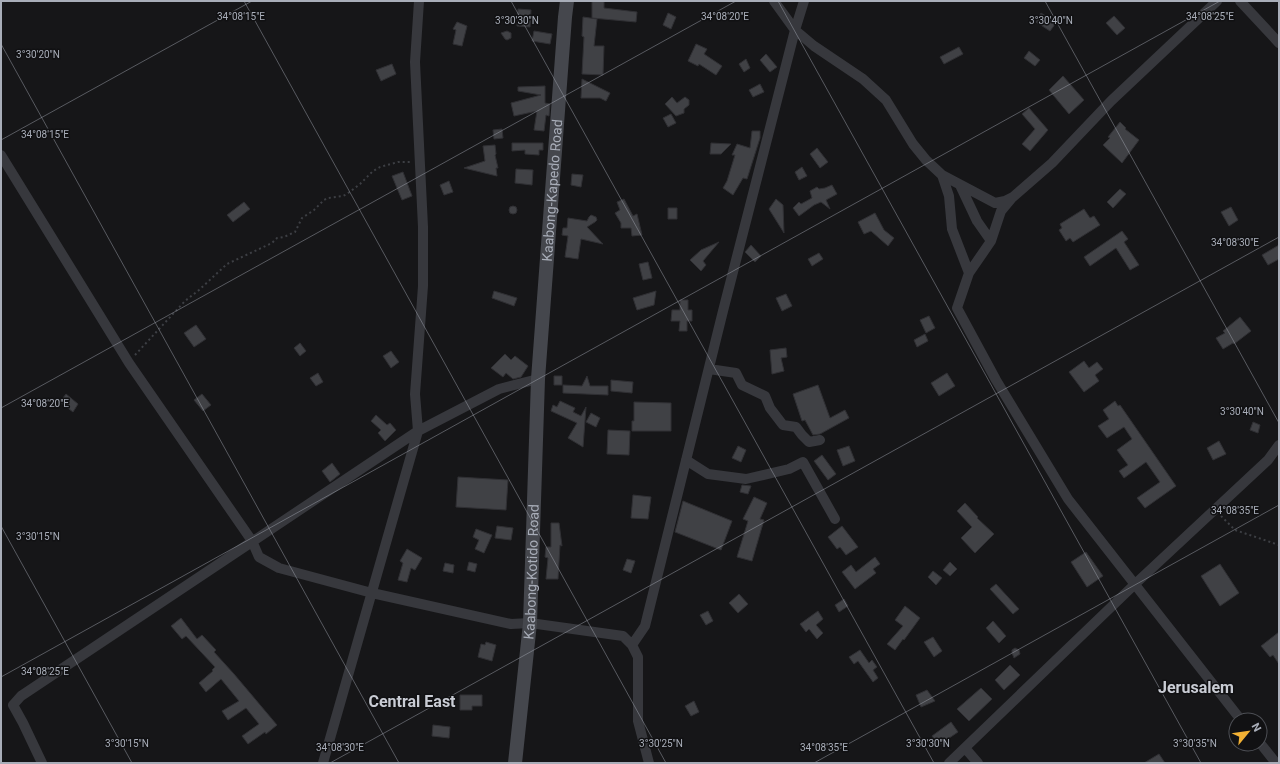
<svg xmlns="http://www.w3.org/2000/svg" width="1280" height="764" font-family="Roboto,sans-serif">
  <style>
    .building { fill: #404145; stroke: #303034 }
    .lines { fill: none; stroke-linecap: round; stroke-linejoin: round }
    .path { stroke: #3d3f44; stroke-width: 2; stroke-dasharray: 2 3; stroke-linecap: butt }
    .street { stroke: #37383d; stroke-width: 10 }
    .secondary { stroke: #45474d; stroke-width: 14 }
    .ticks { fill: none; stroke: #a8adb8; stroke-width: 1; stroke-opacity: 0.45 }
    .labels { text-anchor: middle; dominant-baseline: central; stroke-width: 3; stroke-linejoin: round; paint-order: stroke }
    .street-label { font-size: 14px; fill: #a8adb8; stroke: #111113 }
    .quarter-label { font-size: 16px; font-weight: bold; fill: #c9ccd4; stroke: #111113 }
    .ticks-label { font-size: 10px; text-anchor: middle; fill: #a8adb8; stroke: #111113; stroke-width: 3; stroke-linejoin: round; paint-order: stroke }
  </style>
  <rect width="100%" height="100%" fill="#161618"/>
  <path class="building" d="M592,1h12v7l33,4 -1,10 -44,-4z
    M518,9l13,1 -1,17 -13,-1z
    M668,13l8,4 -5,12 -8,-4z
    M1041,13l15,10 -6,8 -14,-9z
    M1114,16l11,12 -8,7 -11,-12z
    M583,17l14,2 -3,27h10l-1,29 -21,-1 2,-37 -2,-1z
    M457,22l10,4 -5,20 -9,-2 3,-14 -3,-1z
    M507,31l4,2v5l-4,2 -2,-1 -4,-6z
    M534,31l18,3 -2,10 -18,-3z
    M696,44l11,5 -3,5 18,12 -6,9 -17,-11 -1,2 -10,-5z
    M959,47l4,7 -19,10 -4,-7z
    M1029,51l11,9 -5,6 -11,-8z
    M766,54l11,13 -7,5 -10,-12z
    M746,59l4,9 -6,4 -5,-8z
    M392,64l4,10 -15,7 -5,-11z
    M1063,76l21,24 -15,14 -20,-24z
    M582,79l28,14 -4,8 -6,-3h-19z
    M760,84l4,8 -11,5 -4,-7z
    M545,86v17l5,1 -1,12 -3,-1 -2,16 -10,-1 3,-19 -23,5 -3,-13 30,-8 -23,-4v-4z
    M672,97l5,6 8,-6 4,3v5l-5,4v4l-8,3 -11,-12z
    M1029,108l19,22 -18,21 -8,-7 13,-15 -13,-15z
    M671,114l5,9 -8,4 -5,-9z
    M1120,122l6,6 -1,1 14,11 -17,23 -19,-18 7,-7 -2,-1z
    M502,129l1,9 -9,1 -1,-9z
    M752,131h8v7l-13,41 -4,-1 -10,17 -10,-7 4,-7 8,-26h-3l5,-11 13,4z
    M512,143h31v7h-4v5l-14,-1v-4l-13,1z
    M711,143l20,1 -10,10h-11z
    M495,145l1,9 -1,1 3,13h-2l1,8 -33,-8 21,-7 -2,-15z
    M817,148l11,14 -8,6 -10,-14z
    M802,167l5,9 -8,4 -4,-8z
    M516,169l17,1 -1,15 -17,-2z
    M403,172l9,24 -10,4 -10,-24z
    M572,174l11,1 -2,12 -10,-2z
    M449,181l4,11 -9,3 -4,-10z
    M832,185l5,9 -11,6 4,9 -9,-7 -7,3 -15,11 -6,-8 6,-6 2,2 11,-6 -2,-7 7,-4 2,2 6,-1z
    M1120,189l6,5 -13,14 -6,-6z
    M624,199l9,17 4,-2 5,21 -10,1 -1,-8h-10v-5l-6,-10 5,-3 -3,-8z
    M776,199l7,6 1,28 -15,-24z
    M244,202l6,7 -17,13 -6,-7z
    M509 210a4 4 0 1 1 8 0a4 4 0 1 1-8 0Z
    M1231,207l7,13 -9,6 -8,-14z
    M668,208h9v11h-9z
    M1084,209l6,9 4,-2 6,9 -27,17 -3,-4 -4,3 -7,-11 3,-2 -2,-4z
    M875,213l9,17 10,8 -6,8 -17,-15 -7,3 -6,-12z
    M591,215l5,2 1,3 -2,2 -8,5 16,17 -22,-5 -3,20 -13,-2 3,-21 -6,-1 1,-7h4l1,-10 19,3 2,-4z
    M1122,231l6,8 -4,3 15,23 -9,5 -14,-22 -26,18 -6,-9z
    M719,242l-16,19 3,4 -5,6 -11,-11 11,-10z
    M751,245l10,11 -6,6 -10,-10z
    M1279,245v14l-11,6 -6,-10z
    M819,253l4,6 -11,7 -4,-7z
    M648,262l4,16 -9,2 -4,-16z
    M494,291l23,7 -3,8 -22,-8z
    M656,291l-2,14 -17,5 -4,-12z
    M786,294l6,12 -10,5 -6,-13z
    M680,300h8v10h4v11h-5v10h-8l1,-10h-9l1,-11h8z
    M929,316l6,12 -9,5 -6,-13z
    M1240,317l11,14 -17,13 -1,-1 -10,6 -7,-11 9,-5 -2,-2z
    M196,325l10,14 -12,8 -10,-14z
    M925,334l3,7 -11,6 -3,-7z
    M300,343l6,8 -6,5 -6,-8z
    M786,348l1,9 -6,1 3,13 -12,3 -2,-24z
    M391,351l8,11 -8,6 -8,-12z
    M505,354l6,6 4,-4 13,10 -7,11 -8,2 -7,-6 -3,4 -12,-9z
    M1084,361l5,7 8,-6 6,7 -8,6 4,6 -15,11 -15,-20z
    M318,373l5,9 -7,4 -6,-8z
    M947,373l8,13 -16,10 -8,-13z
    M554,376h8v9h-8z
    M587,376l3,10h18v9l-45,-2v-8l19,1z
    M611,380l22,2 -1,11 -21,-2z
    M818,385l12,33 15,-8 4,8 -29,16 -7,1 -8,-15 -3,1 -9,-27z
    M66,394l12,10 -5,8 -13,-10z
    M202,394l9,11 -8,6 -9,-11z
    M560,401l15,7 -2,4 8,4 5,-9 -3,40 -15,-9 9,-15 -26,-12 2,-6 4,2z
    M1115,401l3,5 2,-1 56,81 -31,22 -8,-10 23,-16 -14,-20 -22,16 -5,-7 9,-6 -11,-15 15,-11 -8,-12 -17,11 -9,-12 11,-7 -6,-9z
    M634,402l37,1v28h-39v-10h2z
    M591,413l9,5 -4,9 -10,-5z
    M376,415l11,10 3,-2 6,7 -11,11 -7,-8 3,-3 -10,-9z
    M1253,422l7,3 -2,8 -8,-3z
    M608,430l22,1 -1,24 -22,-1z
    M1219,441l7,13 -13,6 -6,-12z
    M738,446l8,4 -5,12 -9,-4z
    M849,446l6,15 -12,5 -6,-16z
    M822,455l14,19 -8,6 -14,-19z
    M332,463l8,11 -10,8 -8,-11z
    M458,477l50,3 -2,30 -50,-3z
    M742,485l9,1 -3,8 -8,-2z
    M633,495l18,2 -3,22 -17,-1z
    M754,497l13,6 -7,16 4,1 -12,41 -15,-4 11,-36 -5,-2z
    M683,501l49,20 -11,29 -46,-18z
    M965,503l13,14 -1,1 17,16 -19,19 -14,-15 11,-11 -15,-16z
    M551,523h8l3,23 -2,-1 -2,34h-12l2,-21 -3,-1 1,-10h5z
    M497,526l16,2 -2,12 -16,-2z
    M842,526l16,21 -12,8 -6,-8 -3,2 -9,-12z
    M476,529l16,6 -8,18 -9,-4 4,-9 -6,-3z
    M407,549l15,9 -7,12 -4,-2 -4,14 -9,-2 5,-17 -3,-2z
    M1086,552l17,24 -16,11 -16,-25z
    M875,557l5,7 -7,5 3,4 -21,16 -13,-17 9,-7 5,7z
    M627,559l8,2 -4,12 -8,-3z
    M469,562l8,2 -2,8 -8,-2z
    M950,562l7,7 -7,7 -7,-6z
    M445,563l9,2 -1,8 -10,-2z
    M1220,564l19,29 -19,13 -19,-30z
    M933,571l9,7 -6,7 -8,-8z
    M996,584l23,25 -6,5 -23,-25z
    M739,594l9,10 -10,9 -9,-10z
    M844,599l4,7 -9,6 -4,-7z
    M905,606l15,12 -16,22 -1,-1 -8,11 -8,-6 16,-18 -8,-6z
    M708,611l5,10 -7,4 -6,-10z
    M818,611l5,8 -7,6 7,8 -6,6 -8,-10 -3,3 -6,-8z
    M181,618l16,21 5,-4 14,15 -2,2 20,22 43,51 -11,9 -1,-2 -17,12 -6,-8 17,-12 -13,-16 -18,12 -6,-9 17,-10 -18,-22 -15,13 -7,-9 14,-12 -1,-1 3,-3 -29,-31 -4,3 -11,-13z
    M993,621l13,15 -7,7 -13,-15z
    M1279,632v32l-6,-9 -3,2 -9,-11z
    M933,637l9,14 -8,6 -10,-15z
    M486,642l10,3 -4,16 -14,-4 3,-13 4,1z
    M1015,648l4,2 1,4 -6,4 -2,-5v-3z
    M860,650l9,13 3,-3 5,7 -4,3 5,8 -5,4 -15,-21 -4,3 -5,-7z
    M1010,665l10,10 -16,15 -9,-10z
    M981,688l11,11 -23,22 -12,-12z
    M927,690l8,11 -14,6 -5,-12z
    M460,695h22v11h-10v4h-12z
    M694,701l5,11 -8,4 -6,-10z
    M951,722l7,10 -19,13 -7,-9z
    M433,725l17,2 -1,11 -17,-2z
    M1159,754l6,9h-21z"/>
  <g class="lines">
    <path class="path" d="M135,355l50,-54 14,-11 28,-26 45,-21 5,-5 7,-1 11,-5 7,-14 12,-8 10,-10 4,-2 15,-2 4,-2 13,-10 13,-13 7,-4 18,-5h12
      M1221,516l14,14 44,15"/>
    <path class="street" d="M774,1l21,29 19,16 49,33 23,21 27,44 13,16 16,15 7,21 3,33 17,44 -12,35 39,72 72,119 173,221
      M1240,1l39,42
      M1,155l128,208 123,178 7,16 20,11 93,25 139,31 19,-1 93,13 9,9 6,12v64l11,42
      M942,175l53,28 10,-2 8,-4 39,-34 59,-62 106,-100
      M960,185l17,36 14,20
      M969,273l22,-32 10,-30 10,-12
      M709,369l27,4 6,12 23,11 5,12 13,17 13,2 6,8 7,7 11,-2
      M686,460l22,14 38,5 43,-10 14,-7 32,57
      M632,645l13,-19 78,-315 72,-281 9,-29
      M1260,743l16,20
      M965,748l13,15
      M42,763l-19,-40 -10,-18 8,-9 397,-265 81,-42 39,-10
      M323,763l95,-332 -3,-37 8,-108v-59l-8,-165 4,-61
      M949,763l185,-178 134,-125 11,-15"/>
    <path class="secondary" id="s1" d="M515,763l15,-140 8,-244 27,-362 2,-16"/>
  </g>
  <path class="ticks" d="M244,1l422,762M511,1l423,762M778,1l423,762M1045,1l234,422M1,44l398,719M1,140l251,-139M1,408l735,-407M1,526l131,237M1,677l1219,-676M330,763l949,-526M814,763l465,-258"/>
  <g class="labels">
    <g class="street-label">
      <text stroke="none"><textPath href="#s1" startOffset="574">Kaabong-Kapedo Road</textPath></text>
      <text stroke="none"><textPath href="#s1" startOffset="192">Kaabong-Kotido Road</textPath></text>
    </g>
    <g class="quarter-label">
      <text x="1196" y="687">Jerusalem</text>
      <text x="412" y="701">Central East</text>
    </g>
  </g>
  <g class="ticks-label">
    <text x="241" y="20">34°08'15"E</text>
    <text x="725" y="20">34°08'20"E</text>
    <text x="1210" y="20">34°08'25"E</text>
    <text x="517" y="24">3°30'30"N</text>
    <text x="1051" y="24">3°30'40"N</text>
    <text x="38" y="58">3°30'20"N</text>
    <text x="45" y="138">34°08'15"E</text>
    <text x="1235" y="246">34°08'30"E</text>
    <text x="45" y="407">34°08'20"E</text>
    <text x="1242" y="415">3°30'40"N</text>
    <text x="1235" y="514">34°08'35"E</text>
    <text x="38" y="540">3°30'15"N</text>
    <text x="45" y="675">34°08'25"E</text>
    <text x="127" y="747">3°30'15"N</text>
    <text x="661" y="747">3°30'25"N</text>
    <text x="928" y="747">3°30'30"N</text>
    <text x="1195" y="747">3°30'35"N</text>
    <text x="340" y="751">34°08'30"E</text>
    <text x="824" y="751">34°08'35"E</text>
  </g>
  <rect width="1280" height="764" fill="none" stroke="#a8adb8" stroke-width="4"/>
  <g transform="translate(1248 732) rotate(61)"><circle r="19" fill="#111113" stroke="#4d4f55"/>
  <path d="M0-3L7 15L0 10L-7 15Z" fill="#f2b134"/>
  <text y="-6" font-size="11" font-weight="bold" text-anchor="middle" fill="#a8adb8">N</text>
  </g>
</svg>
